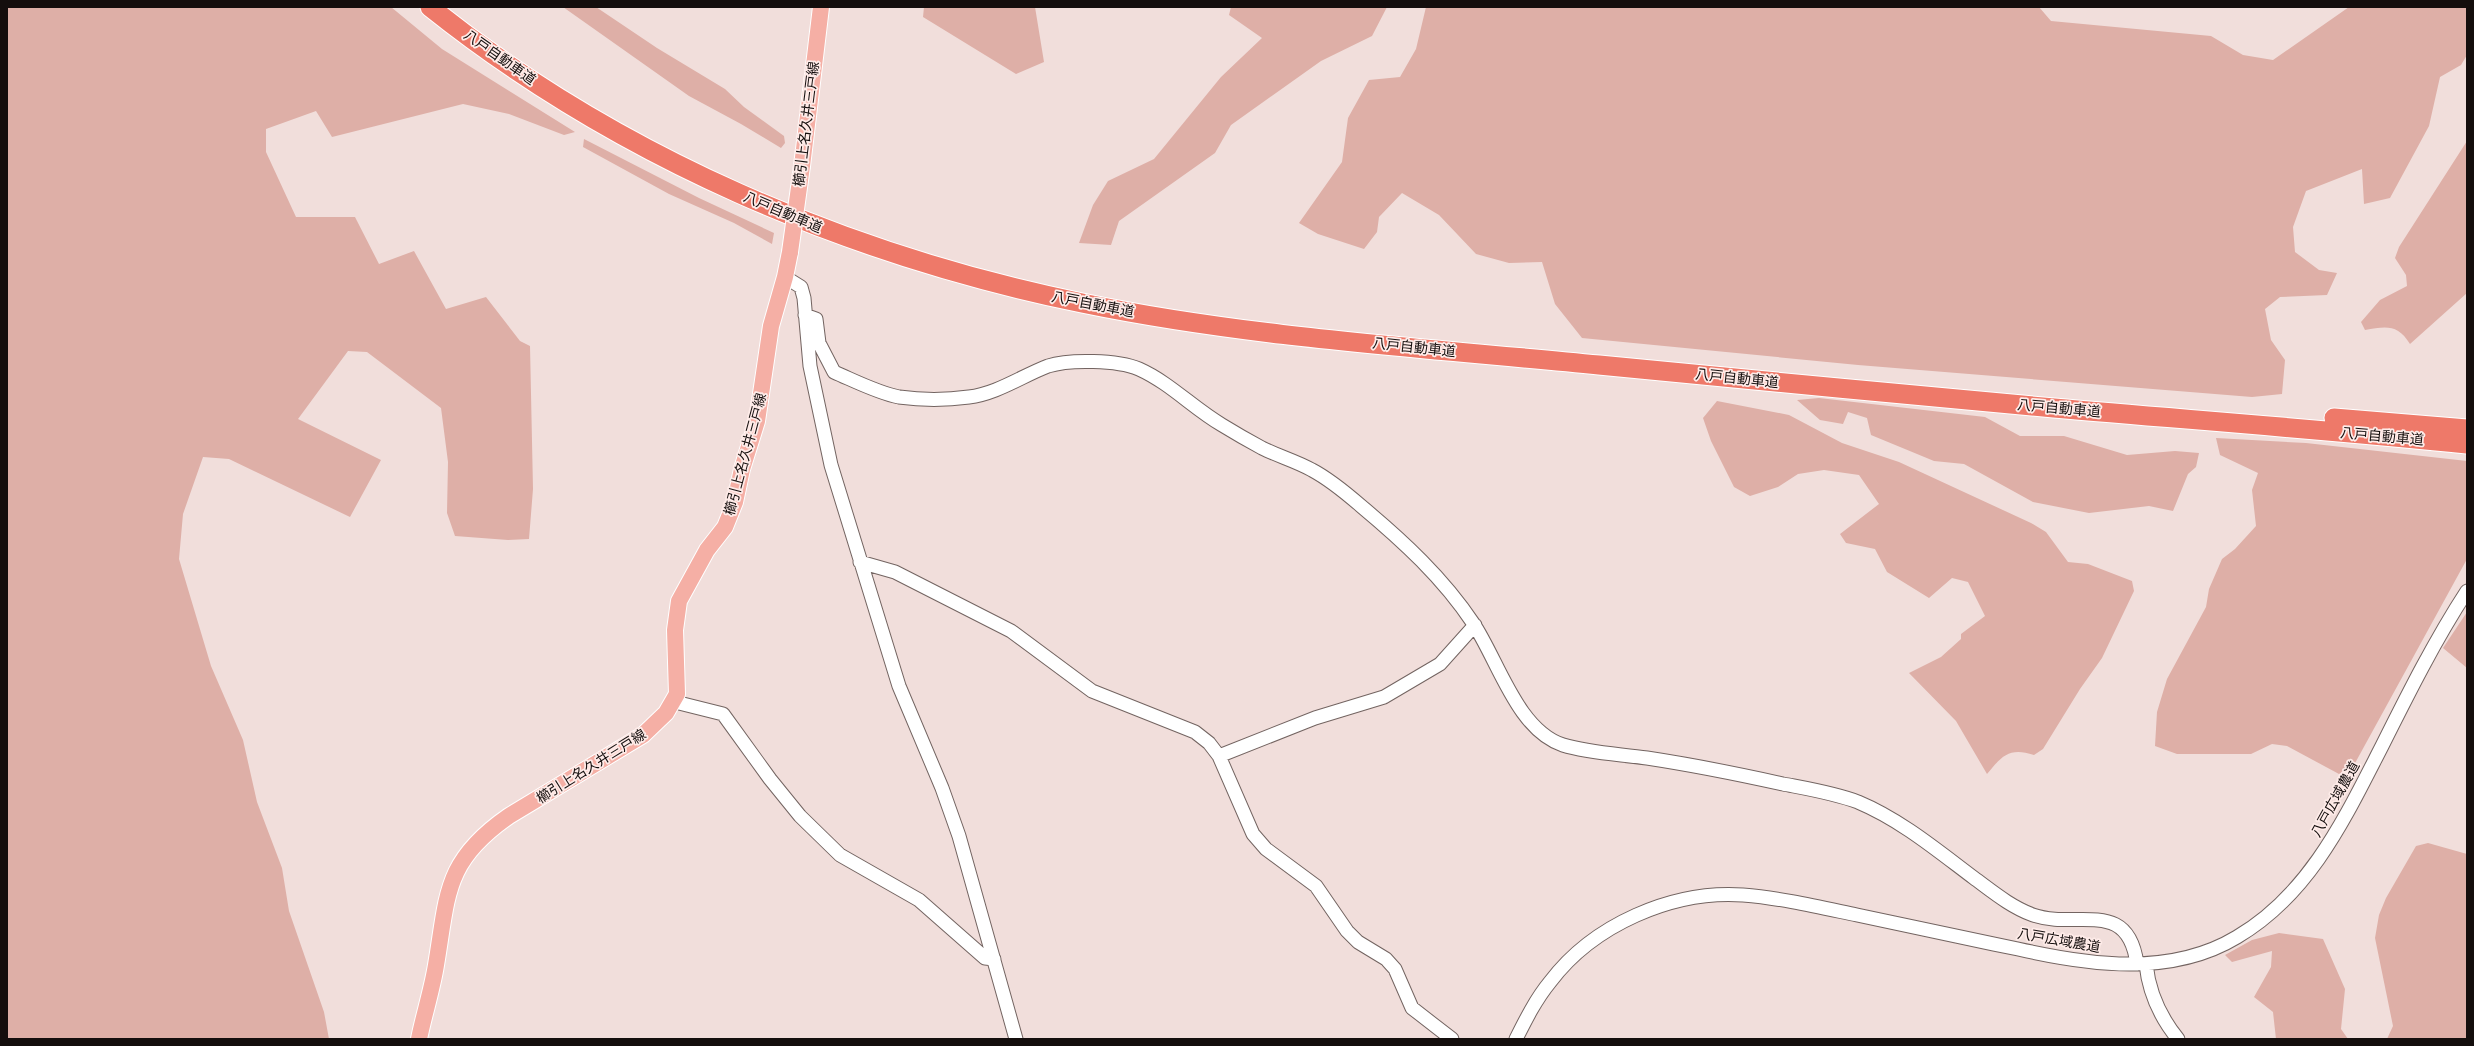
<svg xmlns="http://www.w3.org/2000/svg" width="2474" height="1046" font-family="Mulish,'Noto Sans JP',sans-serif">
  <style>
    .green { fill: #deafa7 }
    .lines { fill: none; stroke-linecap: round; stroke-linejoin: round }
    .minor-casing { stroke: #736461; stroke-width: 15 }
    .major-casing { stroke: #fff; stroke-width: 18 }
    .highway-casing { stroke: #fff; stroke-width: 21 }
    .minor { stroke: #fff; stroke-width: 13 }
    .major { stroke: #f5afa5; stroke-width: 16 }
    .highway { stroke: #ee7969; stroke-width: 19 }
    .major-bridge-casing { stroke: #fff; stroke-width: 18; stroke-linecap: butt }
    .major-bridge { stroke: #f5afa5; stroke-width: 16 }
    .labels { text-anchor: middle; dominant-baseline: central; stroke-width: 3.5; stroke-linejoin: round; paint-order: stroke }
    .street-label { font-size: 14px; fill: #140e0d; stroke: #feebe8 }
  </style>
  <rect width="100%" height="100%" fill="#f1dedb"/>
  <path class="green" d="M7,7h384l51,42 133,83 -11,3 -55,-21 -46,-10 -131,33 -16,-26 -50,18v23l30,65h59l24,47 35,-13 32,58 40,-12 34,44 10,5 3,143 -4,50 -21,1 -53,-4 -8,-23 1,-51 -7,-54 -74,-56 -19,-1 -50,68 83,41 -31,57 -121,-58 -26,-2 -20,57 -4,45 32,107 32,74 14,62 25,66 7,43 35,101 5,27h-322z
    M563,7h33l61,41 68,41 19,18 40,29 1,7 -4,5 -40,-24 -52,-28z
    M924,7h111l9,55 -28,12 -93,-57z
    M1231,7h156l-15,29 -51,25 -90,64 -16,28 -96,68 -8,24 -32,-2 14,-38 15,-24 46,-22 67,-82 41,-39 -33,-23z
    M1426,7h613l12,14 160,15 32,19 30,5 76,-53h118v48l-6,10 -21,12 -11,49 -39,72 -26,6 -2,-35 -56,22 -13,36 2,25 24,18 18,3 -10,22 -47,2 -15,12 6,31 14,20 -3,34 -30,3 -394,-32 -276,-27 -27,-34 -13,-42 -33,1 -33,-9 -37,-39 -37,-22 -23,24 -2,15 -13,17 -46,-15 -19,-11 43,-61 6,-44 21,-38 31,-3 16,-28z
    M584,139l115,59 75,35 -2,11 -38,-21 -65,-29 -86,-47z
    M2467,141v152l-57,51c-12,-20 -24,-18 -45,-14l-4,-8 19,-22 27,-14 -1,-11 -11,-17 4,-11z
    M1819,398l166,19 35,19h44l63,19 48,-4 24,2 -3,14 -8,7 -15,37 -24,-5 -60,7 -56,-11 -69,-38 -30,-3 -63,-26 -4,-17 -19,-6 -5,12 -23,-4 -23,-20z
    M1717,401l72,14 53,28 57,19 132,61 15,9 22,30 20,2 44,17 2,10 -32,67 -22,31 -37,60 -9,6c-25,-8 -32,1 -47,19l-31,-53 -47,-48 32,-16 20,-18v-5l24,-18 -17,-34 -16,-4 -23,20 -42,-26 -12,-23 -29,-6 -6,-9 39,-30 -20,-29 -35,-5 -26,4 -20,13 -28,9 -16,-9 -23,-46 -8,-23z
    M2216,438l90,5 161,18v98l-113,206 -15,9 -52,-28 -15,-2 -21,10h-74l-22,-8 2,-34 10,-33 39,-72 3,-18 13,-30 13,-10 21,-23 -4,-36 6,-17 -38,-18z
    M2467,612v56l-24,-20z
    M2428,843l39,11v185h-80l6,-13 -18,-88 4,-23 7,-17 30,-52z
    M2279,933l44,6 22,50 -4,40 7,10h-72l-3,-27 -19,-15 17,-30 1,-16 -40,11 -7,-7 27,-15z"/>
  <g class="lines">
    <defs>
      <path id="minor" d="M785,277l16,10 3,11 6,68 21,99 68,221 43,102 17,48 57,203
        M805,315l11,4 3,24 15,29c21,9 44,21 65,25 22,3 48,3 70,0 27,-3 53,-21 79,-31 21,-7 70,-6 91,3 31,14 54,39 83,56 13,8 27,16 40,23 16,8 34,13 50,22 17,9 34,23 49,36 42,35 82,72 112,117 25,37 44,107 90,122 26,8 56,9 84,13 46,7 91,16 136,26 26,5 51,9 75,18 43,18 80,49 116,76 19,14 37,29 59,37 44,15 95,-18 104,49
        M860,562l35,10 116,59 81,60 103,41 14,11 10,13 34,78 13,15 50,37 31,45 11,11 28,17 9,10 17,39 40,31
        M675,702l48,12 47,65 30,37 40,39 79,45 66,58 9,1
        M1219,756l96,-38 69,-21 56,-33 35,-39
        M2146,964c3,29 14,53 32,75
        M1516,1039c10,-20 20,-40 34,-57 43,-57 122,-92 193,-87 38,3 76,12 114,20 53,11 107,23 161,34 71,16 153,28 219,-12 73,-43 108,-119 145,-191 26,-52 53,-106 85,-155"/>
      <path id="major" d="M802,166l19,-159
        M419,1039c5,-25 13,-49 17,-74 12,-71 8,-104 73,-149l134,-81 23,-22 11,-19 -2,-64 4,-29 28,-51 18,-23 10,-25 7,-33 15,-48 14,-95 14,-49 5,-25"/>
      <path id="highway" d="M430,7c188,150 418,248 652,296 170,35 345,45 517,62 152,14 303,30 455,43 138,12 276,22 413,36
        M2334,418l133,11"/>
    </defs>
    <use href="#minor" class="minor-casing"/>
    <use href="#major" class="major-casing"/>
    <use href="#highway" class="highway-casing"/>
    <use href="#minor" class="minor"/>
    <use href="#major" class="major"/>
    <use href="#highway" class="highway"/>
    <defs>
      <path id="major-bridge" d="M790,252l12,-86"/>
    </defs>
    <use href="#major-bridge" class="major-bridge-casing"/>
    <use href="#major-bridge" class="major-bridge"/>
  </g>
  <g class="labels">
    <g class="street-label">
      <text transform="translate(500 57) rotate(35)">八戸自動車道</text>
      <text transform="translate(806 124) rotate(-83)">櫛引上名久井三戸線</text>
      <text transform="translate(783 212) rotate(23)">八戸自動車道</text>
      <text transform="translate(1093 304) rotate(11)">八戸自動車道</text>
      <text transform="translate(1414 347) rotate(6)">八戸自動車道</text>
      <text transform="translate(1737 378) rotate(6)">八戸自動車道</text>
      <text transform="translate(2059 408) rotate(5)">八戸自動車道</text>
      <text transform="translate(2382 436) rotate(5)">八戸自動車道</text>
      <text transform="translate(745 454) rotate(-75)">櫛引上名久井三戸線</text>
      <text transform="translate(591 766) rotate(-32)">櫛引上名久井三戸線</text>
      <text transform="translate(2335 799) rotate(-61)">八戸広域農道</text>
      <text transform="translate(2059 940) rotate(10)">八戸広域農道</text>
    </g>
  </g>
  <rect width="2474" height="1046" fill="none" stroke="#140e0d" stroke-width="16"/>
</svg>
